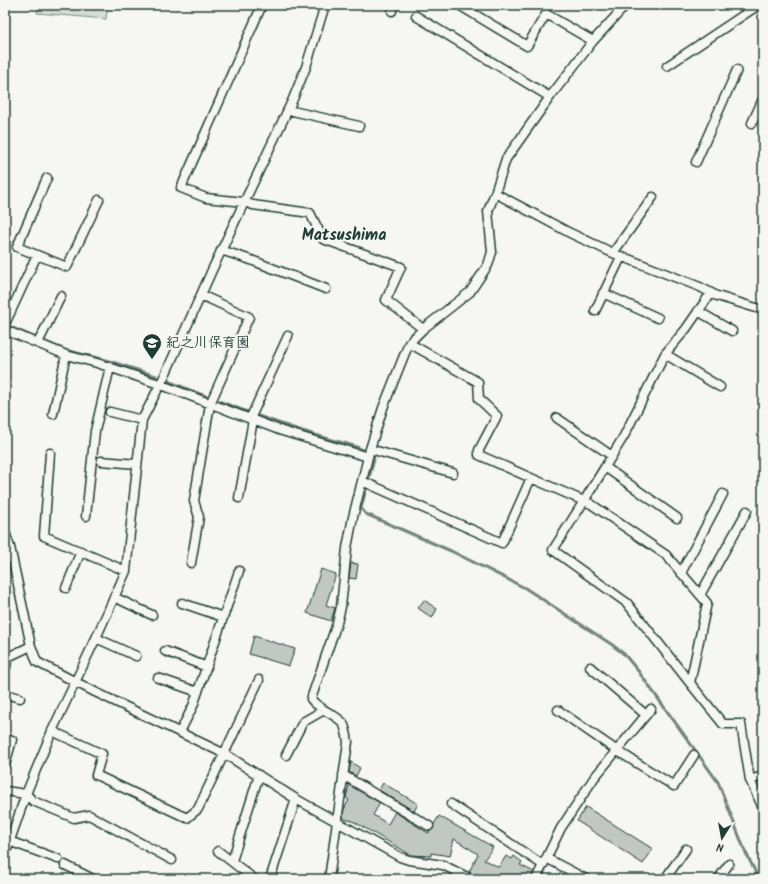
<svg xmlns="http://www.w3.org/2000/svg" width="768" height="884" font-family="Kalam,'Klee One',sans-serif">
  <style>
    .green { fill: #d6dbd6; stroke: #7a8c85 }
    .lines { fill: none; stroke-linecap: round; stroke-linejoin: round }
    .stream { stroke: #72847d; stroke-width: 3 }
    .building { fill: #c1c8c3; stroke: #1f3d34 }
    .minor-casing { stroke: #1f3d34; stroke-width: 11 }
    .minor { stroke: #f6f6f2; stroke-width: 8 }
    .labels { text-anchor: middle; dominant-baseline: central; stroke-width: 4; stroke-linejoin: round; paint-order: stroke }
    .poi-label { font-size: 14px; font-weight: bold; fill: #1f3d34; stroke: #f6f6f2; text-anchor: start }
    .quarter-label { font-size: 16px; font-weight: bold; fill: #1f3d34; stroke: #f6f6f2 }
  </style>
  <rect width="100%" height="100%" fill="#f6f6f2"/>
  <filter id="ink" filterUnits="userSpaceOnUse"><feTurbulence type="fractalNoise" baseFrequency=".025" numOctaves="2"/><feDisplacementMap in="SourceGraphic" scale="8" xChannelSelector="R" yChannelSelector="G"/><feConvolveMatrix kernelMatrix="1 2 1 2 8 2 1 2 1" color-interpolation-filters="sRGB"/></filter>
  <g filter="url(#ink)">
    <path class="green" d="M38,5h70l-2,14 -69,-6z"/>
    <g class="lines">
      <path class="stream" d="M5,325l60,25 41,10 50,16
        M165,380c54,22 109,43 164,59 13,4 38,8 45,20l-13,49 2,3 3,3 85,37 74,37 86,56 13,10 15,18 79,110 27,69 14,28"/>
    </g>
    <path class="building" d="M351,563l7,1 -2,15 -7,-1z
      M321,569l15,5 -10,31 9,3 -4,13 -24,-8z
      M424,600l13,9 -5,9 -14,-10z
      M254,636l41,13 -6,17 -40,-12z
      M351,762l9,6 -4,8 -7,-4z
      M383,783l35,21 -4,7 -35,-21z
      M349,785l31,18 -7,12 15,9 7,-12 33,21 5,-4 1,-5 5,-8 54,31 -9,13 15,7 7,-11 6,3 2,-3 8,6 -2,3 14,7 -3,7h-43l-12,-6 -2,2 -5,-3 9,-18 -24,-15 -4,17 -19,-3v3l-20,-1 -60,-35v1l-8,-3 1,-9 5,-9 -3,-2z
      M586,807l67,42 -10,15 -66,-43z"/>
    <g class="lines">
      <defs>
        <path id="minor" d="M262,5l-81,183 25,10 38,4 9,3 57,8 13,26 78,28 -15,33 37,29
          M459,5l68,41 19,-32 47,27
          M392,11l2,-6
          M416,16l134,81
          M667,66l90,-60
          M288,110l71,16
          M752,123l11,-24
          M696,162l41,-92
          M47,178l-30,69 50,20 32,-67
          M495,193l75,40 43,20 87,34 17,9 46,14
          M221,250l30,10 75,29
          M613,253l40,-56
          M603,293l55,25
          M595,311l26,-54
          M698,311l34,20
          M5,324l32,-69
          M5,330l61,25 31,8 62,21 123,47 86,26
          M38,343l23,-47
          M409,343l69,39 1,17 18,17 -18,34v5l52,23
          M665,354l55,33
          M110,412l32,8
          M53,414l13,-59
          M557,418l55,38
          M250,419l38,-83
          M370,449l83,24
          M50,453l-6,83 82,35
          M101,461l36,3
          M362,481l140,62 29,-65 53,23 -31,49 74,53 63,80 17,-80 -41,-48 -75,-51 -7,-3 21,-34
          M239,498l14,-78
          M86,516l9,-85 15,-64
          M677,518l-72,-51 19,-31 41,-82 21,-25 25,-36
          M5,532l5,15 21,99 6,16 58,30 130,62 71,45 104,58 9,3 34,5 28,14
          M191,563l8,-46 -5,-16 16,-97 39,-87 -48,-22
          M681,573l42,-79
          M66,588l15,-37
          M700,595l47,-84
          M114,597l38,18
          M182,603l41,14
          M96,638l40,18
          M165,651l42,16
          M590,667l56,48
          M5,671l3,-14 23,-11
          M158,678l40,14
          M690,683l33,41h18l9,56 13,28
          M5,694l15,4
          M558,710l58,40 58,36 20,-31
          M52,731l50,23 -6,21 91,43 11,-9 61,-129
          M180,732l13,-26 46,-135
          M5,740h7l-7,25
          M286,755l17,-33 21,-12
          M343,775l86,51
          M750,780l13,-4
          M5,791l21,3 7,7 41,17 15,-3 83,45
          M451,804l92,61
          M5,840l4,1 49,18
          M218,851l36,28
          M5,855l21,-61 26,-63 44,-93 30,-67 16,-151 23,-45 48,-107 80,-169 13,-32 19,-62
          M546,858l40,21
          M232,861l27,-86
          M65,865l28,14
          M270,879l26,-80
          M329,879l19,-137c-1,-6 -2,-14 -5,-19 -7,-9 -24,-13 -32,-24l26,-76 4,-16 6,-59 6,-31 17,-68 13,-41 26,-65 14,-14 47,-37 18,-27 4,-13 -4,-41 7,-18 11,-34 44,-62 43,-56 33,-36
          M536,879l25,-51 33,-50 57,-69
          M665,879l21,-30
          M718,879l11,-15"/>
      </defs>
      <use href="#minor" class="minor-casing"/>
      <use href="#minor" class="minor"/>
    </g>
  </g>
  <defs>
    <symbol id="school-pin" viewBox="-11 -11 22 30"><path d="M0 17L-7.5 6A9.5 9.5 0 1 1 7.5 6Z" fill="#1f3d34" stroke="#f6f6f2"/><path d="M0-5L7-2L0 1L-7-2ZM-4 1L0 2.5L4 1V4Q0 6-4 4Z" fill="#fff"/></symbol>
  </defs>
  <g fill-rule="evenodd">
    <use href="#school-pin" x="141" y="332" width="22" height="30"/>
  </g>
  <g class="labels">
    <g class="poi-label">
      <text x="166" y="343">紀之川保育園</text>
    </g>
    <g class="quarter-label">
      <text x="344" y="235">Matsushima</text>
    </g>
  </g>
  <rect width="768" height="884" fill="none" stroke="#f6f6f2" stroke-width="20"/>
  <rect x="10" y="10" width="748" height="864" fill="none" stroke="#1f3d34" stroke-width="1.5" filter="url(#ink)"/>
  <g transform="translate(722 838) rotate(191)" stroke="#f6f6f2" stroke-width="3" paint-order="stroke">
  <path d="M0-3L7 15L0 10L-7 15Z" fill="#1f3d34"/>
  <text y="-6" font-size="11" font-weight="bold" text-anchor="middle" fill="#1f3d34">N</text>
  </g>
</svg>
